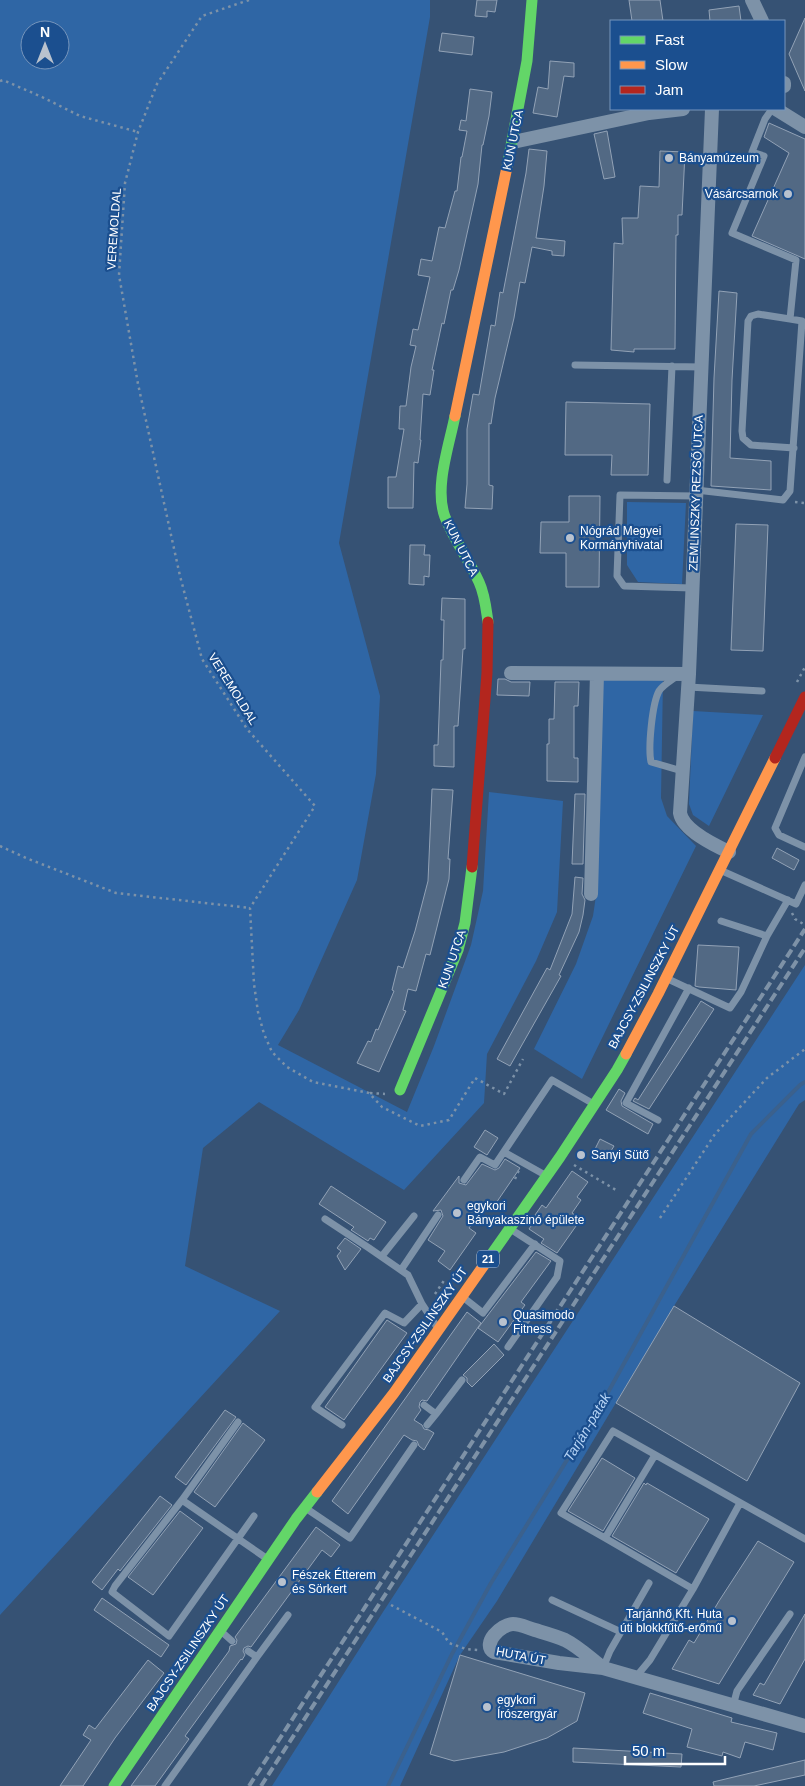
<svg xmlns="http://www.w3.org/2000/svg" width="805" height="1786" font-family="Arial,sans-serif">
  <style>
    .green { fill: #2f66a5; fill-rule: evenodd }
    .lines { fill: none; stroke-linecap: round; stroke-linejoin: round }
    .stream { stroke: #3b618d; stroke-width: 4 }
    .building { fill: #526984; stroke: #92a2b6 }
    .path { stroke: #7d92a8; stroke-width: 2.5; stroke-dasharray: 2.5 4; stroke-linecap: butt }
    .lane { stroke: #7d92a8; stroke-width: 7 }
    .street { stroke: #7d92a8; stroke-width: 14 }
    .fast { stroke: #63d668; stroke-width: 11 }
    .slow { stroke: #ff974d; stroke-width: 11 }
    .jam { stroke: #b3261e; stroke-width: 11 }
    .rail { stroke: #7e92a7; stroke-width: 4; stroke-dasharray: 9 4; stroke-linecap: butt }
    .poi-dot { fill: #b9c2ce; stroke: #1b4f8f; stroke-width: 2 }
    .labels { text-anchor: middle; dominant-baseline: central; stroke-width: 4.5; stroke-linejoin: round; paint-order: stroke }
    .shield { fill: #1b4f8f; stroke: #bbcadd; stroke-width: 1 }
    .shield-label { font-size: 11px; font-weight: bold; fill: #fff }
    .street-label { font-size: 12px; fill: #fff; stroke: #1b4f8f }
    .poi-label { font-size: 12px; fill: #fff; stroke: #1b4f8f; text-anchor: start }
    .water-label { font-size: 14px; font-style: italic; fill: #b5d3f5; stroke: #1b4f8f }
  </style>
  <rect width="100%" height="100%" fill="#365274"/>
  <path class="green" d="M0,0h430v17l-91,526 41,153 -4,78 -19,106 -58,130 -21,35 129,67 27,-66 37,-101 12,-54 6,-99 74,9 -6,111 -21,49 -49,93 -3,49 -80,87 -145,-88 -56,46 -18,118 95,45 -280,304zM30,30h30v30h-30z
    M627,502l59,1 -4,81 -44,-2 -11,-17z
    M600,679l63,1 -2,118 6,18 29,30 -114,233 -48,-30 42,-85 17,-48 4,-27z
    M693,711l70,4 -54,111 -16,-11 -4,-11z
    M805,965v135l-6,4 -125,202 -177,295 -37,54 -60,131h-128l111,-174z"/>
  <g class="lines">
    <path class="stream" d="M388,1786l64,-132 39,-71 110,-178 150,-271 49,-49 5,-3"/>
  </g>
  <path class="building" d="M477,0h20l-2,12 -8,-1v6l-12,-1z
    M629,0h31l3,21h-31z
    M739,6l2,15h-31l-1,-11z
    M805,18v73l-16,-37z
    M442,33l32,4 -2,18 -33,-4z
    M550,61l24,2v14l-10,-1 -7,41 -24,-4 5,-26 10,2z
    M470,89l22,3 -3,24 -6,29h-1l-4,39 -19,86 -6,20h-2l-7,34 -2,-1 -10,47h2l-4,25 -7,-1 -3,46h1l-3,23 -4,-1 -1,46h-25v-31h8l8,-48h-5l1,-23h6l5,-39 5,-21 -6,-1 3,-16 5,1 12,-53 -12,-2 3,-16 11,2 7,-34 6,1 10,-37h2l4,-34h1l5,-26 -8,-1 2,-10 5,1z
    M769,123l36,16v120l-53,-23 37,-83 -25,-16z
    M607,131l8,46 -11,2 -10,-45z
    M529,149l18,2 -3,35 -8,52 29,3 -1,15 -12,-1v-4l-20,-4 -7,36 -5,-1 -6,36 -19,80 -4,26 -2,-1v62l4,1 -1,23 -27,-1 2,-24v-55l6,-35 6,1 12,-70 4,1 5,-34 3,1 23,-120z
    M660,151l25,1 -3,63h-4v20h-2l-1,114h-41v3l-23,-2 3,-107 9,1 -1,-26h16l2,-32 19,1z
    M719,291l18,2 -5,87 -2,78 41,3v29l-60,-4 3,-108z
    M566,402l84,2 -2,71h-37l1,-20h-47z
    M569,496h31l-1,91h-33v-34h-26l1,-31h28z
    M736,524l32,1 -5,126 -32,-1z
    M410,545h15l-1,10h6l-1,22 -5,-1v9l-15,-1z
    M442,598l23,1v50h-2l-5,77h-4v41l-20,-1v-21h4l3,-85h2l1,-40h-3z
    M498,679h7l6,3h19l-1,14 -32,-1z
    M555,682h24l-1,24h-4v52h4v24l-31,-1v-37h2v-25h5z
    M432,789l21,1 -5,69h2l-1,20 -19,76 -4,-1 -10,37 -8,-2 -5,21 3,1 -27,61 -22,-9 11,-22 3,1 5,-13 2,1 16,-39 -2,-1 6,-24 5,2 12,-37 13,-50z
    M575,794h10l-2,70h-11z
    M777,848l22,12 -5,10 -22,-12z
    M575,877l8,1 -1,16 3,6 -2,15 -4,17 -20,43 2,1 -51,90 -13,-7 50,-91 3,2 22,-56z
    M698,945l41,2 -3,43 -37,-3 -4,-1z
    M701,1001l13,8 -65,100 -16,-8 2,-3 3,2z
    M619,1089l6,4 -4,8 1,5 31,18 -5,10 -42,-24z
    M485,1130l13,8 -11,17 -13,-8z
    M600,1139l14,7 -6,10 -13,-7z
    M505,1159l15,9 -26,38 -6,-5 -19,27 7,5 -26,37 -12,-9 7,-10 -17,-11 15,-24 -2,-6 -8,1 26,-35v7l7,2 16,-21 13,6 4,-2z
    M572,1171l16,11 -11,15 4,3 -9,13 9,6 -24,34 -16,-10 3,-4 -15,-10 8,-12 -2,-2 7,-10 4,3z
    M331,1186l55,36 -12,18 -4,-2 -2,3 -17,-11 3,-3 -35,-23z
    M345,1238l16,11 -16,21 -8,-14 4,-5 -4,-3z
    M536,1252l15,9 -30,41 4,3 -27,37 -20,-14z
    M674,1306l126,77 -53,98 -131,-78z
    M467,1312l14,11 -54,78 -5,-1 -2,2 -1,5 2,3 -7,10 8,5 2,4 5,1 5,3 -10,17 -5,-4 -2,-5 -5,-1 -8,-5 -56,79 -16,-13z
    M387,1320l20,13 -63,87 -19,-13z
    M494,1344l10,11 -32,32 -5,-5v-4l-4,-3z
    M225,1410l11,7 -50,68 -11,-8z
    M243,1423l22,17 -50,67 -21,-15z
    M602,1458l33,20 -32,53 -35,-20z
    M644,1483l2,2 1,-2 62,36 -33,54 -64,-37z
    M160,1496l12,9 -52,66 -2,-2 -16,21 -10,-8z
    M180,1511l23,17 -50,67 -25,-18z
    M316,1527l24,18 -9,12 -9,-7 -71,97 -3,-1 -4,2 -1,3 2,4 -3,5 -1,-1 -56,77 4,3 -34,47h-24l98,-135 1,-5 6,-2 1,-4 -2,-3z
    M758,1541l36,21 -75,122 -47,-15 17,-29 5,3 25,-42z
    M102,1598l67,47 -8,12 -67,-47z
    M805,1614v45l-25,45 -27,-9 7,-12 4,2z
    M460,1655l125,38 -8,28 -30,17 -43,14 -50,9 -24,-7z
    M148,1660l16,13 -49,65 -32,48h-23l31,-46 -8,-5 6,-10 6,4z
    M650,1693l82,25 -1,4 46,11 -4,17 -28,-8 -5,16 -17,-6 -1,4 -35,-9 5,-18 -49,-16z
    M573,1748l109,6 -1,13 -108,-5z
    M805,1760v15l-51,11h-40l-1,-4z"/>
  <g class="lines">
    <path class="path" d="M249,0l-47,16 -45,68 -19,48 -13,51 -6,92 19,109 42,192 22,83 45,70 68,77 -65,102 4,76 4,28 6,22 8,18 15,15 26,15 56,11 13,14 38,19 29,-6 26,-42 29,16 19,-35
      M0,81l3,-1 39,17 38,19 58,16
      M795,502l10,1
      M797,682l8,-15
      M0,846l26,12 90,35 134,15
      M792,913l3,6 10,6
      M370,1093l15,1
      M574,1165l42,25
      M515,1179l4,-9
      M660,1218l55,-84 52,-56 38,-29
      M435,1294l10,-15
      M391,1605l51,27 7,11 17,6 12,1"/>
    <path class="lane" d="M790,319l-32,-5 -7,2 -3,5 -6,110 1,7 8,7 43,3
      M575,365l127,2
      M667,480l5,-114
      M696,490l87,10 7,-9 12,-170 -12,-2 6,-59 -64,-27 32,-77 -12,-4 13,-33 7,-10
      M692,588l-68,-2 -7,-10 3,-81 76,1
      M677,676c-5,4 -14,9 -18,15 -7,13 -11,57 -8,71l31,9
      M688,687l74,4
      M805,757l-30,71 4,7 26,12
      M720,870l76,34 9,-19
      M767,936l21,-36
      M668,979l62,29 11,-16 26,-56 -46,-15
      M658,1120l-32,-17 63,-115
      M504,1152l41,23
      M464,1180l16,-23 15,8 57,-85 40,23
      M325,1219l44,29 39,27 14,29 15,23
      M382,1256l32,-40
      M401,1270l37,-55
      M464,1298l19,15 52,-69
      M508,1347l49,-70 3,-16 -48,-31
      M424,1405l12,9 26,-34
      M238,1422l-56,78 -67,86 -3,6 57,44 85,-120
      M342,1425l-27,-18 70,-94 19,10 18,-19
      M427,1425l9,-11
      M655,1455l-50,83 88,51 47,-86
      M182,1500l84,58
      M307,1509l43,29 64,-93
      M605,1538l-44,-25 52,-82 192,108
      M552,1600l69,32
      M223,1633l9,8
      M248,1651l9,6 31,-42
      M603,1668l7,-17 39,-68
      M635,1678l15,-18 43,-71
      M733,1706l4,-15 53,-77
      M165,1786l92,-129"/>
    <path class="street" d="M752,0l10,21
      M784,83v3
      M712,109l-23,565 -9,139c3,17 34,32 49,39
      M776,109l29,18
      M513,142l136,-29 34,-4
      M511,673l178,1
      M591,894l6,-220
      M603,1668c-12,-9 -24,-21 -38,-28 -9,-4 -20,-7 -30,-10 -7,-2 -15,-6 -22,-6 -12,0 -32,20 -19,28l65,11 44,5 202,58"/>
    <path class="fast" d="M507,167l20,-106 5,-61
      M455,416c-6,30 -21,72 -10,101 9,23 24,43 34,65 6,13 7,26 9,40
      M400,1090l58,-140 7,-27 7,-56
      M489,1258l71,-101 57,-87 9,-16
      M114,1786l182,-267 21,-27"/>
    <path class="slow" d="M455,416l52,-249
      M626,1054l32,-60 117,-236
      M317,1492l77,-99 95,-135"/>
    <path class="jam" d="M775,758l30,-61
      M472,867l15,-194 1,-51"/>
    <path class="rail" d="M249,1786l556,-857
      M261,1786l544,-838"/>
  </g>
  <g class="poi-dot">
    <circle cx="669" cy="158" r="5"/>
    <circle cx="788" cy="194" r="5"/>
    <circle cx="570" cy="538" r="5"/>
    <circle cx="581" cy="1155" r="5"/>
    <circle cx="457" cy="1213" r="5"/>
    <circle cx="503" cy="1322" r="5"/>
    <circle cx="282" cy="1582" r="5"/>
    <circle cx="732" cy="1621" r="5"/>
    <circle cx="487" cy="1707" r="5"/>
  </g>
  <g class="labels">
    <rect class="shield" x="477" y="1250.5" width="22" height="17" rx="4"/>
    <g class="shield-label">
      <text x="488" y="1259">21</text>
    </g>
    <g class="street-label">
      <text transform="translate(513 140) rotate(-78)">KUN UTCA</text>
      <text transform="translate(114 229) rotate(-86)">VEREMOLDAL</text>
      <text transform="translate(696 493) rotate(-88)">ZEMLINSZKY REZSŐ UTCA</text>
      <text transform="translate(461 548) rotate(63)">KUN UTCA</text>
      <text transform="translate(233 689) rotate(58)">VEREMOLDAL</text>
      <text transform="translate(452 959) rotate(-71)">KUN UTCA</text>
      <text transform="translate(644 987) rotate(-62)">BAJCSY-ZSILINSZKY ÚT</text>
      <text transform="translate(425 1325) rotate(-55)">BAJCSY-ZSILINSZKY ÚT</text>
      <text transform="translate(188 1653) rotate(-56)">BAJCSY-ZSILINSZKY ÚT</text>
      <text transform="translate(521 1656) rotate(11)">HUTA ÚT</text>
    </g>
    <g class="poi-label">
      <text x="679" y="158">Bányamúzeum</text>
      <text x="778" y="194" text-anchor="end">Vásárcsarnok</text>
      <text x="580" y="531">Nógrád Megyei<tspan x="580" dy="14">Kormányhivatal</tspan></text>
      <text x="591" y="1155">Sanyi Sütő</text>
      <text x="467" y="1206">egykori<tspan x="467" dy="14">Bányakaszinó épülete</tspan></text>
      <text x="513" y="1315">Quasimodo<tspan x="513" dy="14">Fitness</tspan></text>
      <text x="292" y="1575">Fészek Étterem<tspan x="292" dy="14">és Sörkert</tspan></text>
      <text x="722" y="1614" text-anchor="end">Tarjánhő Kft. Huta<tspan x="722" dy="14">úti blokkfűtő-erőmű</tspan></text>
      <text x="497" y="1700">egykori<tspan x="497" dy="14">Írószergyár</tspan></text>
    </g>
    <g class="water-label">
      <text transform="translate(587 1427) rotate(-59)">Tarján-patak</text>
    </g>
  </g>
  <rect x="610" y="20" width="175" height="90" fill="#1b4f8f" stroke="#7695bc"/>
  <rect x="620" y="36" width="25" height="8" fill="#63d668" stroke="#7695bc"/>
  <text x="655" y="45" font-size="15" fill="#ffffff">Fast</text>
  <rect x="620" y="61" width="25" height="8" fill="#ff974d" stroke="#7695bc"/>
  <text x="655" y="70" font-size="15" fill="#ffffff">Slow</text>
  <rect x="620" y="86" width="25" height="8" fill="#b3261e" stroke="#7695bc"/>
  <text x="655" y="95" font-size="15" fill="#ffffff">Jam</text>
  <g transform="translate(45 45)"><circle r="24" fill="#1b4f8f" stroke="#7695bc"/>
  <path d="M0-4L9 19L0 12L-9 19Z" fill="#b9c2ce"/>
  <text y="-8" font-size="14" font-weight="bold" text-anchor="middle" fill="#ffffff">N</text>
  </g>
  <path d="M625 1756v8h100v-8" fill="none" stroke="#ffffff" stroke-width="2.5"/>
  <text x="632" y="1756" font-size="15" fill="#ffffff" stroke="#1b4f8f" stroke-width="4" paint-order="stroke">50 m</text>
</svg>
